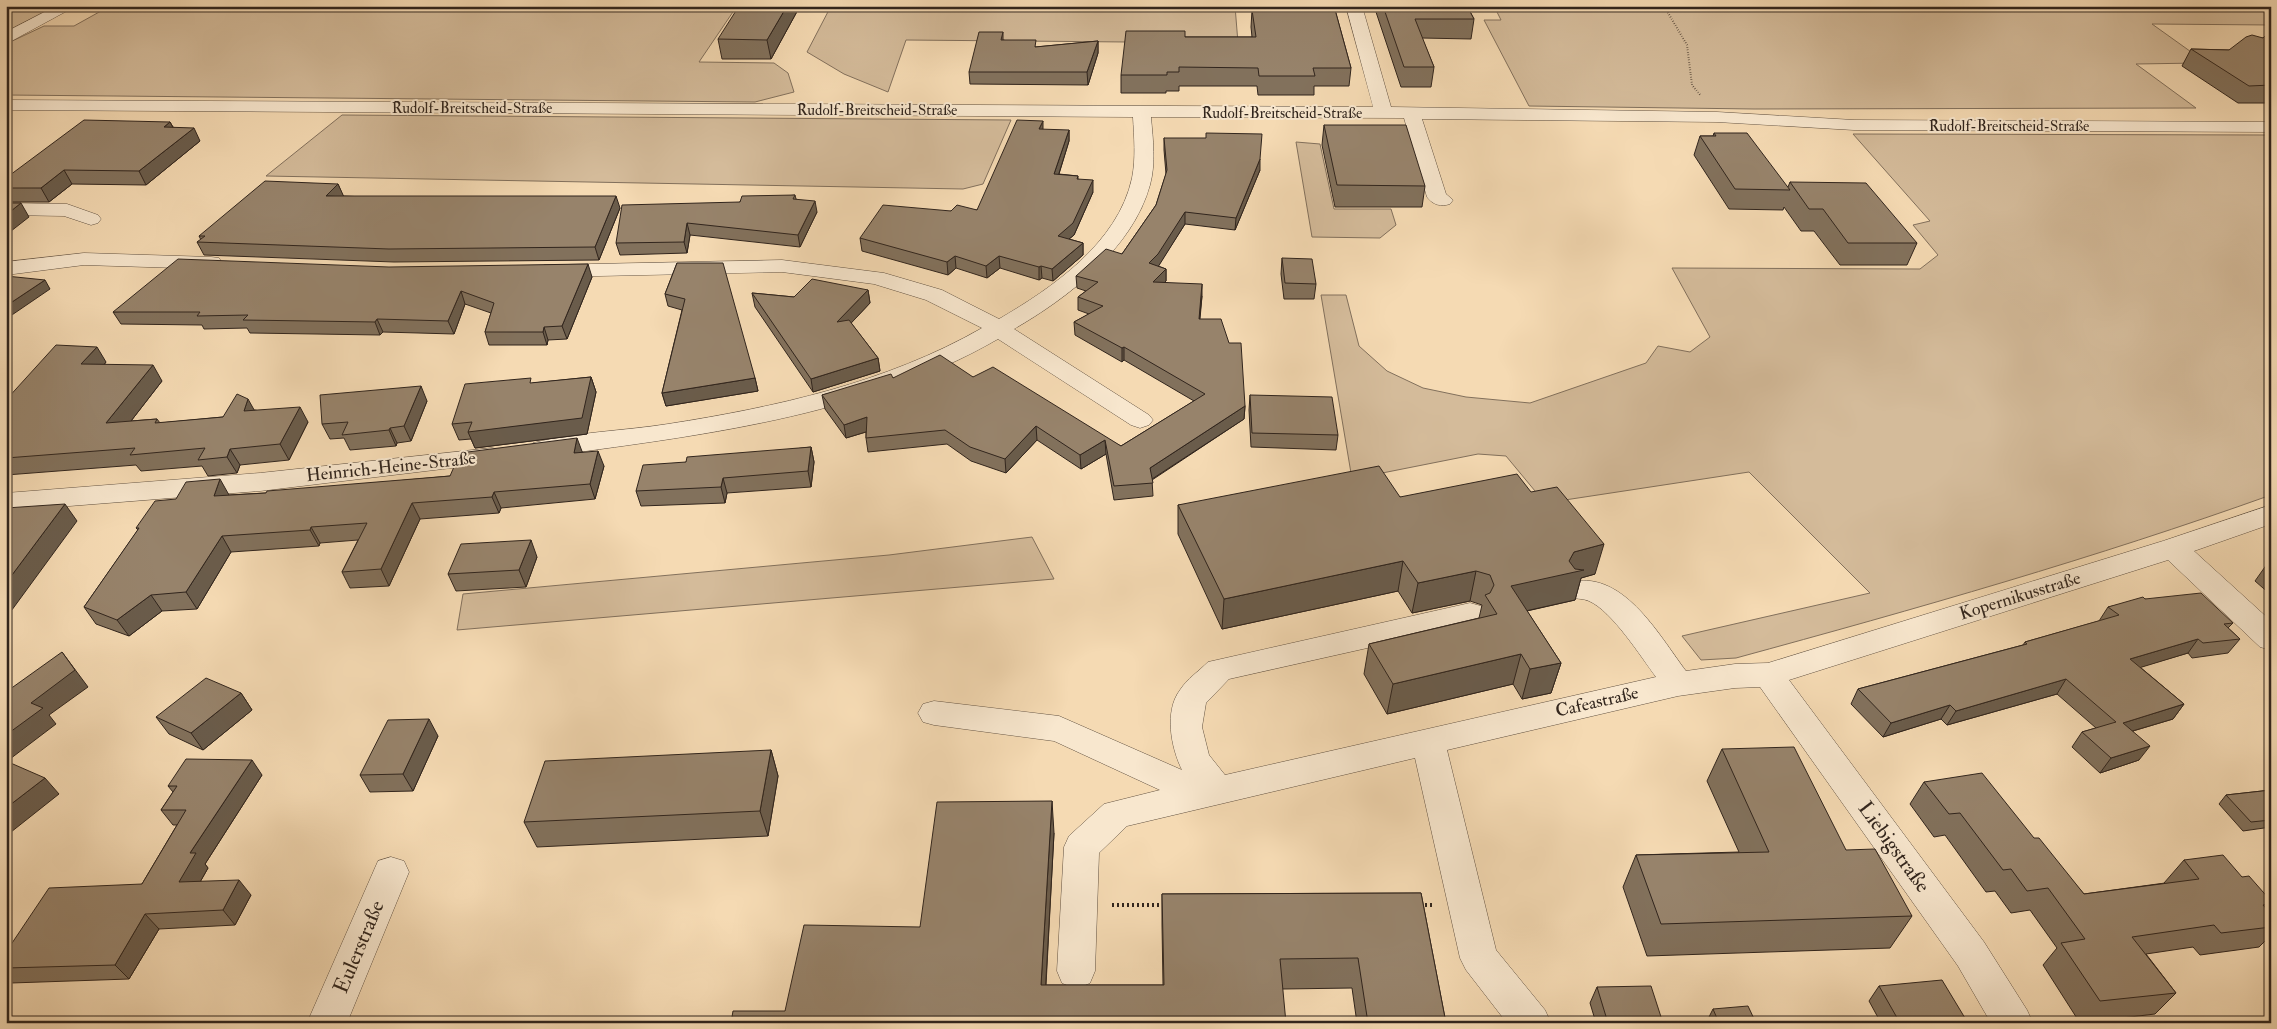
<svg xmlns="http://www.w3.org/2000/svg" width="2277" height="1029" font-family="'IM FELL Double Pica',serif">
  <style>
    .green { fill: #d4bb9a; stroke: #82705c }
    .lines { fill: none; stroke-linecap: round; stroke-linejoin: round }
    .minor-casing { stroke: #625242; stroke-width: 1 }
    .path-far1 { stroke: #31251d; stroke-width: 2; stroke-dasharray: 0.5 2; stroke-linecap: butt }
    .path { stroke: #31251d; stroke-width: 4; stroke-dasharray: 2 3; stroke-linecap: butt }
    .minor { fill: #f8e7ce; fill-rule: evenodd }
    .wall { fill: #82715c; stroke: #31251d }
    .shaded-wall { fill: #6a5c4b; stroke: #31251d }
    .building { fill: #97836b; stroke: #31251d }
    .labels { text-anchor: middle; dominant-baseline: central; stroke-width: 4; stroke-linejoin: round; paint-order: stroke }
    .far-street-label { font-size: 15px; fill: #31251d; stroke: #f8e7ce }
    .street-label { font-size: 18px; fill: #31251d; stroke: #f8e7ce }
    .near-street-label { font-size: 21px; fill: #31251d; stroke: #f8e7ce }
  </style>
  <rect width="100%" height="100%" fill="#f5dab3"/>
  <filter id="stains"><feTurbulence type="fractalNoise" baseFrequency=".004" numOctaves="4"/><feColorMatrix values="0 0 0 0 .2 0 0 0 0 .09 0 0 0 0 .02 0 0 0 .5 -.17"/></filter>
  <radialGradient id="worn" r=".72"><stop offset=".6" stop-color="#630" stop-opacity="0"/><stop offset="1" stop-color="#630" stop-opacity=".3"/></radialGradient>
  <path class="green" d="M6,6h54l-54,28z
    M110,6h627l-38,56 75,1 14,10 6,19 -39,10 -749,-7v-51l38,-18h30z
    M831,6h404l3,37 -332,-3 -18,52 -44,-18 -37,-22z
    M1494,6h775l2,19 -119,-1 49,35 -2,4 -63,1 60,44 -442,1 -225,-3 -45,-86h17z
    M342,115l669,5 -28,64 -20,5 -697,-13z
    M1853,134l418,1v360c-176,63 -355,114 -535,163l-35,2 -19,-24 188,-43 -121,-121 -204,31 -39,-47 -28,-2 -126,25 -31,-184h25l13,51 28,25 36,17 43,9 64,6 116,-40 12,-17 32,6 20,-15 -38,-69 248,1 18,-14 -25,-30 17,-4z
    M1296,142l24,2 14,65h57l5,16 -16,13 -68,-1z
    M1032,537l22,42 -597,51 6,-36 426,-39z"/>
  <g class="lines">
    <defs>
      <path id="minor" d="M56,6h20l-70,38v-12z
        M1346,6h16l29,101 326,5 137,8 417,2v10l-417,-2 -137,-8 -295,-3 24,75 7,6 -3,4c-9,3 -17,1 -23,-7l-23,-79 -253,-1c2,23 5,46 -1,68 -17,63 -82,113 -136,144l135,86 4,5 -4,5 -9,3 -9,-3 -133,-86c-137,79 -303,97 -456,118l-9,-2 -4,-6 4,-6c43,-11 90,-12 135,-19 108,-17 218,-41 314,-96l-56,-28 -52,-16 -92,-12 -230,5 -8,-2 -3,-5 3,-5 238,-5 102,13 58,17 57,29c53,-31 119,-76 133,-141 4,-20 2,-41 1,-61l-1127,-7v-10l1367,7z
        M6,203l61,1 31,11 3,4 -3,4 -7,2 -27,-9 -58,-1z
        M84,253l127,4 8,1 3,5 -3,5 -8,1 -127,-4 -78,10v-13z
        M492,448l9,2 4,6 -4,6 -241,29 -254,20v-18l254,-20z
        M2271,505v19l-77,27 77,70v29l-11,-3 -92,-87 -379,120 195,262 43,68 6,13h-42l-33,-57 -198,-279 -25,1 -57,8 -231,54 49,200 49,60 6,13h-44l-41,-53 -6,-12 -45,-200 -288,68 -28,27 -4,118 -5,12 -14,6 -14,-6 -5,-12 7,-124 5,-11 35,-32 56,-14 -106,-49 -120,-16 -11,-3 -5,-9 5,-9 11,-3 125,15 123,54c-11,-22 -18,-59 -2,-80 7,-11 19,-19 28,-28l262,-59 11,3 4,8 -4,8 -11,3 -241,54 -23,24 -4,24 7,28 16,20 431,-98c-15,-20 -44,-66 -67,-76 -6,-3 -15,-2 -22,-4l-5,-7 5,-7c55,-16 91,51 119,88l49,-7 33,-1 395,-122z
        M391,857l13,4 5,11 -62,151h-40l71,-162z"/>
    </defs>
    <use href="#minor" class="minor-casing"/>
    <path class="path-far1" d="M1664,6l23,39 5,40 9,11"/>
    <path class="path" d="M1112,905h54
      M1420,905h13"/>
    <use href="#minor" class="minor"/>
  </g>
  <path class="wall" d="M800,6l-29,53h-49l-4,-20z
    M1254,6h80l17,62 -2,18h-35v9h-56l-1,-9h-78v5h-13v2h-45v-18l64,-38h67l-1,-10 1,-17h2z
    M1374,6h93l7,13 -3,20 -49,-1 12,29 -3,20h-30z
    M1003,32v8l33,7 62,-6v12l-10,32 -118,-1 -1,-12z
    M2271,35v68h-33l-56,-37 9,-17 38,1z
    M170,122l3,5 27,14 -54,44 -74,-1 -23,18h-43v-24z
    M1324,125l101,61 -3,21h-87l-13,-62z
    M1069,130v11l-10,33 19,2v3l15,13 -19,43 -5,4 14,4v12l-30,26 -11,-3 -3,2 -39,-12 -13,10 -31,-10 -8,7 -86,-24 -2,-13 91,-27 26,-1z
    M1714,133l74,54 2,-5 127,61 -10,22h-67l-26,-34h-13l-17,-24 -1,3 -54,-1 -35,-54 6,-19h13z
    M1164,138l96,32 -25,60 -50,-6 -27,42 8,3v12l-1,1 37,14 -2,23 45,87 -1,13 -92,61 1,16 -39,4 -8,-46 -25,15 -44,-29 -31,33 -35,-12 -24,-17 -79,8 -2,-14v-6l-20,6 -21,-29 -3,-14 71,-17 80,-1 148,69 73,-45 -70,-41 -2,2 -47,-27 -1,-13 15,-8 -11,-4v-13l8,-6 -9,-3 -1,-12 46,-22 34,-49 10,-31 -2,-24z
    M338,184l5,12 277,12 -21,52 -205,2 -190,-7 -7,-13 4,-2 -2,-4z
    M795,195l1,4 21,13 -17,35 -110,-12 -3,18 -67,2 -4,-12 124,-41z
    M1282,258l34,26 -2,15h-30l-3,-25z
    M677,263l78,115 3,13 -92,15 -4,-13 20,-83 -14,-4 -3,-12z
    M592,277l-25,62 -19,1 -1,5h-58l-4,-13 6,-19 -26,-9 -11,30 -71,-2 -3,3 -130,-2 -3,-5 -43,1 -2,-4 -81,-1 -8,-12z
    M868,290l2,13 -19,20 27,35 2,13 -67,21 -58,-85 -3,-14 42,4z
    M106,362l-2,3 58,16 -31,40 26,-2 3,4 63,-6 32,-7 53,12 -19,38 -49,5 -3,8 -29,3 -6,-10 -61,5 -5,-6 -130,10v-75z
    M591,377l5,15 -9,42 -112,14 -4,-9 -12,1 -7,-16 81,-41z
    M1250,395l88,40 -2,15 -85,-3 -2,-37z
    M427,401l-16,40 -14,2 -1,3 -46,4 -6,-12 -14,1 -8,-15z
    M811,447l3,15 -3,25 -84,6 -2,10 -84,3 -5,-15 50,-29z
    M582,452l22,14 -9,33 -94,9 -2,5 -79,6 -31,67 -39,2 -8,-16 16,-32 -38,3 -1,3 -88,6 -34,57 -35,2 -33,25 -33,-12 -12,-17 54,-77 -2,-2 93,-33 37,-2 184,-17z
    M1400,497l195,77 -14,4 -6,22 -48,11 34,52 -10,30 -29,6 -9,-15 -126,30 -23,-40 5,-30 110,-26 3,-13 -12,-4 -58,12 -14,-22 -176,38 -44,-95v-29z
    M537,557l-11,30 -70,4 -8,-17z
    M2271,563v32l-16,-14 12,-17z
    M2145,599l88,24 -5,5 12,11 -12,14 -36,5 -4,-5 -48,14 44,37 -11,15 -40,12 6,29 -39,13 -28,-26 10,-15 14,-4 -39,-34 -110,31 -6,-6 -58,18 -32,-33 7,-15 165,-44 2,-3 74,-21 9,-14z
    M241,693l11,17 -49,40 -34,-16 -13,-17z
    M438,736l-25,55 -43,1 -10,-17z
    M1722,749l124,101 66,66 -22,32 -243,8 -24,-69 13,-32 103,-3 -32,-71z
    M771,750l7,26 -10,60 -231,11 -13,-25z
    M262,775l-57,89 3,4 -8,14 51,13 -16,30 -76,4 -30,50 -118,4 -5,-4v-27l136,-68 35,-59h-4l-12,-15 12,-18 -5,-6z
    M1924,782l110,56 50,56 81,-11h-1l20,-23 58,17 29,24v5l-4,3 4,5v21l-12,12 -59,8 -7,-8 -47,7 30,39 -21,21 -75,9 -37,-58 14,-17 -27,-38 -19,3 -16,-22 -9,1 -41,-57 -11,2 -24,-33z
    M2271,790v37l-28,4 -24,-27 7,-9z
    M1054,833l-8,152h117l-1,-60v-31l259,-1 25,130h-89l-5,-35 -69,1 -498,22 135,-84z
    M1879,986l89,37h-87l-12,-22z
    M1597,987l66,36h-67l-6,-20z
    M1713,1009l43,14h-50z"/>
  <path class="shaded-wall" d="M787,6h13l-29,53 -4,-19z
    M1098,41v12l-10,32 -1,-13z
    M1043,121v11l-4,-3z
    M170,122l7,13 -13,-8z
    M194,128l6,13 -54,44 -7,-14z
    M1069,130v11l-14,45 -1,-12z
    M1260,159v11l-25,60 1,-12z
    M64,170l8,14 -23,18 -8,-14z
    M1093,180v12l-19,43 -16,13v-12z
    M338,184l6,13 -18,-1z
    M616,196l4,12 -21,52 -4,-13z
    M815,201l2,11 -17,35 -2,-12z
    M21,203l8,14 -23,18v-20z
    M1185,212v12l-27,43 -9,-4z
    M687,223l3,12 -3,18 -3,-11z
    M1083,243v12l-30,26 -1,-12z
    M955,256l1,12 -8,7 -1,-13z
    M999,256l1,12 -13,10 -1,-12z
    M588,264l4,13 -25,62 -5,-13z
    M1041,266l1,12 -3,2v-13z
    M1166,269v12l-13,13v-12z
    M45,280l5,9 -44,30v-13z
    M1202,284v12l-4,36 1,-13z
    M868,290l2,13 -30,32 -3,-13z
    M461,291l4,13 -11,30 -6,-13z
    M377,319l6,13 -3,3 -5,-13z
    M544,327l4,13 -1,5 -4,-13z
    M97,347l9,15 -15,18 -10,-16z
    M1124,347v13l-2,2v-14z
    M878,358l2,13 -67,21 -2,-13z
    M153,365l9,16 -45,58 -11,-16z
    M591,377l5,15 -9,42 -112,14 -7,-16z
    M755,378l3,13 -92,15 -4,-13z
    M421,386l6,15 -16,40 -7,-15z
    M248,399l9,16 -13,-4z
    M1245,406l-1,13 -95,62 1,-13z
    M300,407l8,15 -19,38 -9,-16z
    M867,417l2,14 -23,7 -2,-13z
    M1036,426l1,14 -31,33 -1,-14z
    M390,428l7,15 -1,3 -7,-16z
    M577,438l6,16 -9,-1z
    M1105,440l1,14 -25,15 -1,-14z
    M811,447l3,15 -3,25 -3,-16z
    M230,449l10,16 -3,8 -10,-16z
    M598,451l6,15 -9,33 -5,-15z
    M723,478l4,15 -2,10 -4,-16z
    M220,479l9,16 -6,17 -9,-16z
    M494,492l7,16 -2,5 -7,-16z
    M412,503l8,16 -31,67 -8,-17z
    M65,504l12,17 -71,97v-35z
    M311,527l9,16 -1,3 -9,-16z
    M222,536l9,16 -34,57 -11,-17z
    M531,540l6,17 -11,30 -7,-17z
    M1604,544l-9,30 -14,4 -6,22 -72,16 8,-30 58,-25 5,-9z
    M1403,561l-5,30 -176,38 2,-30z
    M1476,571l-6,30 -58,12 6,-30z
    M151,595l11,16 -33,25 -12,-16z
    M2198,639l-10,14 -69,21 11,-15z
    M62,652l26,35 -39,28 7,9 -50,38v-27l25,-32z
    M1521,654l-8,30 -126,30 6,-30z
    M1561,663l-10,30 -29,6 8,-30z
    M2066,679l-9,15 -110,31 9,-14z
    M241,693l11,17 -49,40 -12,-17z
    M2184,704l-11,15 -61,18 11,-14z
    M1950,705l-9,14 -58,18 8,-14z
    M429,719l9,17 -25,55 -10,-17z
    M2150,746l-11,14 -39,13 11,-15z
    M771,750l7,26 -10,60 -8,-25z
    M252,760l10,15 -57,89 3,4 -17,30 -12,-16 11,-29z
    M45,778l14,16 -53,42v-28z
    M1052,801l2,32 -10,182 -3,-30z
    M239,880l12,15 -16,30 -12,-15z
    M145,914l14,15 -30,50 -14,-14z"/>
  <path class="building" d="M739,6h48l-20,34 -49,-1z
    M1257,6h77l17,62h-38l2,8h-56l-1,-8 -79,-1v5h-12v3h-46l5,-44h59v6h71l-4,-27h6z
    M1383,6h84l7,13h-59l19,48h-30z
    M979,32h24l-2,8h35l-1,7 63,-6 -11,31h-118z
    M2267,34l4,1v50l-22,1 -58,-37 38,1 17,-13 6,-2 11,3z
    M84,120l86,2 -6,5 30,1 -55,43 -75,-1 -23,18h-35v-10z
    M1017,120l26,1 -4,8 30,1 -15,44 24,2 -1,3 16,1 -20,43 -15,13 25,7 -31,26 -11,-3 -2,1 -40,-11 -13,10 -31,-10 -8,6 -87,-24 23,-33 68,6 6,-6 20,5z
    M1324,125h82l19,61 -88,-1z
    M1206,133l56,1 -2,25 -24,59 -51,-6 -27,42 -9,9 17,6 -13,13 49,2 -3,35h22l8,24h12l4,63 -95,62 3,15 -39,3 -9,-46 -25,15 -44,-29 -31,33 -35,-12 -25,-17 -79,8 1,-21 -23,8 -22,-30 69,-21 2,4 47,-23 33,22 20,-10 128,79 84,-52 -81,-47 -2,1 -48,-26 29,-16 -25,-9 20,-15 -22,-6 30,-27 16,5 34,-49 11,-35 -3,-32h42z
    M1714,133h33l43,57 -55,-1 -35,-53h16z
    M265,181l73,3 -12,12h290l-21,51 -206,2 -192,-7 8,-6h-6z
    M1790,182l76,1 51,60h-69l-25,-34h-14z
    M795,195l-2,4 22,2 -17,34 -111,-12 -3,19 -68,1 6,-38 118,-3 2,-6z
    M6,203h15l-15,12z
    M1282,258l30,1 4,25 -31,-1z
    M178,259l211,8 199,-3 -26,62 -18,1 -1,5h-58l9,-29 -33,-12 -13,30 -71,-2 -2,3 -132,-2 5,-5 -51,1 3,-4h-87z
    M677,263h46l32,115 -93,15 23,-94 -20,-5z
    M6,276l39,4 -39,26z
    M812,279l56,11 -31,32 12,-2 29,38 -67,21 -59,-86 42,4z
    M56,345l41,2 -16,17 72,1 -47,58 51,-4 -2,4 68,-6 14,-23 11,5 -4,12 56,-4 -20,37 -50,5 -3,8 -29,3 7,-12 -75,7 5,-7 -129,10v-58z
    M591,377l-9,41 -114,14 4,-10 -20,2 13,-40 66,-6 -1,5z
    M421,386l-17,40 -14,2 -1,2 -47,5 6,-13 -26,2 -2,-29z
    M1250,395l82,2 6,38 -86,-2z
    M577,438l-3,15 24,-2 -8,33 -96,8 -2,5 -80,6 -31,66 -39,3 25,-49 -56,4 -1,3 -88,6 -36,56 -35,3 -34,25 -33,-13 55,-79h-3l19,-27 21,-2 10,-17 34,-3 -6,17 52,-3 1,-2 183,-15 10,-23z
    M811,447l-3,24 -85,7 -2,9 -85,4 7,-26 43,-3 1,-5z
    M1379,466l21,31 117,-23 14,18 26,-5 47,57 -30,8 -5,9 6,8 9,1 -73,16 50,77 -31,6 -9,-15 -128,30 -24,-40 128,-30 -12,-19 5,-2 4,-8 -4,-10 -14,-4 -58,12 -15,-22 -179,38 -46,-94z
    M65,504l-59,79v-75z
    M531,540l-12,30 -71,4 13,-30z
    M2201,593l32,30 -9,1 16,15 -37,4 -5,-4 -68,20 54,45 -61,19 27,23 -39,12 -29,-26 34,-10 -50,-43 -110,32 -6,-6 -59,18 -33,-34 169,-45 -2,-2 94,-27 -11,-8 35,-10 2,2z
    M62,652l13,18 -44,33 12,5 -37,27v-43z
    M206,678l35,15 -50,40 -35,-16z
    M429,719l-26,55 -43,1 28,-55z
    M1794,747l52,103 29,-1 37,67 -251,8 -25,-69 133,-3 -47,-103z
    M771,750l-11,61 -236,11 21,-61z
    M186,759l66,1 -62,93h6l-17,29 60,-2 -16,30 -78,4 -30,51 -109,3v-16l43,-64 93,-4 44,-74h-25l16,-24h-9z
    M6,761l39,17 -39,30z
    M1982,773l52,65h5l45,56 115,-15 -15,-19 39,-5 19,22 7,-1 22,25v3l-8,1 8,9v13l-50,6 -7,-8 -82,12 44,56 -76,8 -39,-58 24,-4 -37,-51 -21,3 -16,-22 -8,1 -43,-57 -11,1 -25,-32z
    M2271,790v30l-20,2 -25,-27z
    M1052,801l-11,184h123l-2,-91 259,-1 25,130h-78l-10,-65 -78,1 6,64h-555l2,-12h52l19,-86 116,2 17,-125z
    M1942,980l26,43h-68l-21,-37z
    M1651,986l12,37h-55l-11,-36z
    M1748,1006l8,17h-37l-6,-14z"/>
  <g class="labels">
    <g class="far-street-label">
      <text x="472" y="108">Rudolf-Breitscheid-Straße</text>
      <text x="877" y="110">Rudolf-Breitscheid-Straße</text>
      <text x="1282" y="113">Rudolf-Breitscheid-Straße</text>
      <text x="2009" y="126">Rudolf-Breitscheid-Straße</text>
    </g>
    <g class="street-label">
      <text transform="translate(391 467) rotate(-6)">Heinrich-Heine-Straße</text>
      <text transform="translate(2020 596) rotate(-17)">Kopernikusstraße</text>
      <text transform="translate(1597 702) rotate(-13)">Cafeastraße</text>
    </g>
    <g class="near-street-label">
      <text transform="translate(1894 847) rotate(54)">Liebigstraße</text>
      <text transform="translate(359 947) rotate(-67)">Eulerstraße</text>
    </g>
  </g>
  <rect width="2277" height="1029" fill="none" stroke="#f5dab3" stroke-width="25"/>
  <rect x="8" y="8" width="2262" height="1014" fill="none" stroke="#31251d" stroke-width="2.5"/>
  <rect x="12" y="12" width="2252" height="1004" fill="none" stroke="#31251d"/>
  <rect width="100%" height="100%" filter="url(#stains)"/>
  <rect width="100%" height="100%" fill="url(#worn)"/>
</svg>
